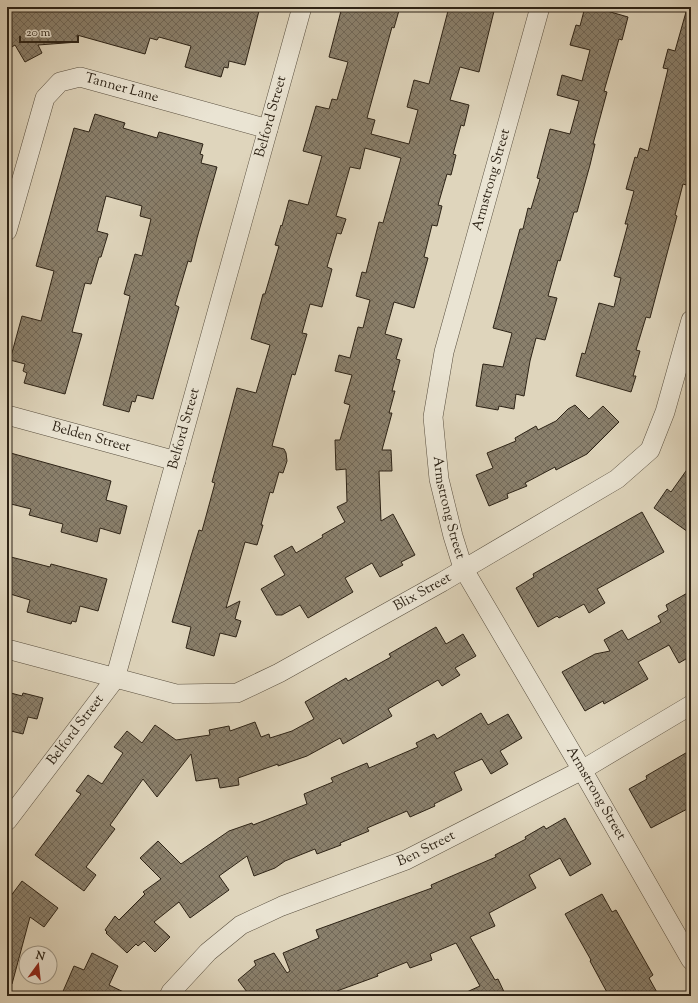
<svg xmlns="http://www.w3.org/2000/svg" width="698" height="1003" font-family="'Sorts Mill Goudy',serif">
  <style>
    .building { fill: url(#building-cross-hatch); stroke: #2d2316 }
    .lines { fill: none; stroke-linecap: round; stroke-linejoin: round }
    .minor-casing { stroke: #5a5040; stroke-width: 20 }
    .minor { stroke: #eae4d3; stroke-width: 19 }
    .labels { text-anchor: middle; dominant-baseline: central; stroke-width: 3; stroke-linejoin: round; paint-order: stroke }
    .street-label { font-size: 14px; fill: #2d2316; stroke: #eae4d3 }
  </style>
  <defs>
    <pattern id="building-cross-hatch" width="8" height="8" patternUnits="userSpaceOnUse"><rect width="8" height="8" fill="#8a806c"/><path d="M0 0l8 8M0 8l8-8" fill="none" stroke="#716858"/></pattern>
  </defs>
  <rect width="100%" height="100%" fill="#dfd5bc"/>
  <filter id="stains"><feTurbulence type="fractalNoise" baseFrequency=".005" numOctaves="4"/><feColorMatrix values="0 0 0 0 .2 0 0 0 0 .09 0 0 0 0 .02 0 0 0 .5 -.17"/></filter>
  <radialGradient id="worn" r=".72"><stop offset=".6" stop-color="#630" stop-opacity="0"/><stop offset="1" stop-color="#630" stop-opacity=".3"/></radialGradient>
  <path class="building" d="M7,7h253l-15,58 -16,-4 -1,7 -4,-1 -3,10 -36,-10 6,-21 -32,-9 -2,3 -7,-2 -5,16 -68,-19 1,7 -40,3 4,8 -17,9 -10,-17 -8,5z
    M342,7h58l-6,21 -2,-1 -25,91 8,2 -4,14 38,10 9,-34 -11,-3 7,-27 15,4 20,-77h46l-16,65 -19,-5 -10,33 19,5 -5,21 -3,-1 -8,29 3,1 -5,20 -4,-1 -9,31 4,1 -5,20 -5,-1 -8,32 4,1 -14,50 -20,-6 -9,32 17,5 -6,20 4,1 -8,31h3l-6,22h3l-10,37h9l1,21h-13l2,50 12,-7 22,41 -14,7 2,3 -23,12 -8,-14 -27,15 8,14 -45,26 -8,-13 -18,10h-6l-15,-26 24,-14 -11,-19 18,-10 4,7 27,-16 -1,-2 23,-13 -8,-15 10,-5 -1,-33 -10,1 -1,-30h5l10,-35 -6,-2 8,-28 -17,-4 4,-16 11,3 8,-31 5,1 7,-28 -14,-4 6,-24 4,1 13,-51 4,1 18,-65 -36,-10 -5,21 -10,-2 -14,49 10,3 -5,15 -4,-1 -10,34 5,2 -10,38 -12,-3 -8,29 5,1 -12,41 -3,-1 -20,72 12,3 2,4 1,8 -4,12 -4,-1 -6,21 -3,-1 -9,33h2l-6,20 -12,-3 -19,66 14,-7 -5,18 6,2 -5,16 -16,-4 -6,23 -28,-8 5,-21 -19,-5 19,-66 8,-26 3,1 13,-48 -3,-1 25,-94 19,5 14,-48 -19,-6 12,-45h2l14,-48 -4,-1 6,-20 1,1 7,-26 19,5 14,-49 -19,-5 13,-45 13,3 3,-10 5,1 11,-38 -19,-5z
    M585,7h8l35,10 -6,23 -3,-1 -15,52 3,1 -14,52h2l-5,21 -13,47h-3l-14,49 -2,-1 -10,36 9,2 -12,42 -9,-2 -6,23 -6,35 -8,-2 -2,15 -15,-3 -1,4 -22,-4 7,-42 20,3 9,-34 -19,-5 27,-99h3l5,-21 3,1 9,-30 -3,-1 13,-49 20,5 9,-33 -22,-6 5,-20 20,6 8,-31 -20,-5 6,-20 4,1z
    M686,12h5v155l-5,18 -3,-1 -8,31 2,1 -27,102 -4,-1 -10,33 4,1 -7,25h3l-5,16 -55,-16 6,-23 3,1 14,-51 15,4 7,-29 -7,-2 14,-52h-3l9,-33 -8,-2 9,-32 2,1 3,-10 8,3 20,-82 -5,-1 5,-19 7,2z
    M95,114l30,9 -2,5 34,10 2,-6 44,12 -3,10 3,1 -2,8 16,4 -20,71 -6,24 -3,-1 -13,44 4,2 -26,92 -16,-4 -2,7 -3,-1 -3,11 -26,-7 27,-109 -6,-2 11,-40 7,2 9,-37 -11,-3 2,-10 -36,-10 -9,35 11,3 -7,23h-2l-8,27 -6,-1 -13,49 10,2 -17,60 -41,-11 3,-10 -4,-2 2,-7 -15,-4 12,-44 19,5 13,-50 -18,-5 38,-138 15,4z
    M575,405l14,14 14,-13 16,16 -32,32 -31,16 -1,-3 -30,16 2,3 -20,8 1,4 -19,8 -13,-31 17,-7 -6,-15 29,-12 -1,-3 21,-12 2,4 18,-9 12,-12z
    M7,452l104,29 -5,19 21,6 -7,28 -20,-6 -3,14 -36,-10 2,-8 -34,-9 2,-6 -24,-6z
    M691,464v70l-37,-26 13,-19 4,3z
    M642,512l22,40 -67,37 8,14 -16,10 -5,-9 -25,14 -2,-2 -19,11 -22,-39 18,-11 -1,-3z
    M7,556l43,11 1,-3 56,15 -9,32 -18,-5 -4,16 -4,-1 -1,3 -44,-12 3,-12 -23,-7z
    M691,591v65l-12,7 -10,-18 -31,17 10,17 -44,25 -1,-3 -18,10 -23,-39 33,-18 15,-3 -6,-11 18,-10 6,10 33,-18 -3,-6 10,-6 -2,-5z
    M436,627l10,17 17,-10 13,22 -21,12 5,7 -18,11 -4,-6 -50,29 4,7 -49,28 -3,-6 -33,18 -29,10v-2l-40,14 1,7 -19,3 -2,-10 -22,3 -5,-27 -34,43 -14,-18 -33,46 5,4 -29,38 10,8 -12,16 -49,-36 46,-61 -5,-3 12,-16 14,9 21,-31 -9,-6 13,-16 15,12 13,-18 21,15 34,-5 -1,-5 20,-4 1,5 25,-9 6,15 8,-3 1,4 22,-7 22,-12 -9,-17 41,-24 2,3 43,-24 -2,-3z
    M7,692l15,4 1,-3 20,5 -6,21 -9,-2 -5,17 -16,-4z
    M481,713l7,12 20,-11 14,24 -22,13 8,13 -17,10 -9,-15 -28,13 8,18 -28,14 1,2 -25,11 -3,-6 -40,17 2,3 -29,12 1,2 -24,9 -2,-5 -30,12 -10,7 -21,8 -7,-20 -28,20 10,14 -39,28 -11,-16 -25,20 16,15 -15,15 -11,-11 -6,5 -2,-2 -9,9 -21,-20 1,-1 -2,-2 10,-14 4,4 26,-26 -2,-2 18,-13 -21,-21 18,-17 23,23 48,-33 23,-8 1,2 54,-21 -3,-10 29,-12 -2,-4 36,-15 2,5 49,-21 -2,-4 18,-9 3,5z
    M691,750v57l-40,21 -22,-39 18,-10 -1,-3z
    M565,818l26,46 -21,12 -10,-18 -31,17 7,13 -47,25 6,13 -25,11 25,43 3,-1 8,17h-48l22,-10 -24,-43 -26,11 2,6 -22,8 -3,-6 -30,12 1,2 -41,15 1,2 -10,3h-78l-12,-16 18,-15 -2,-4 20,-8 13,20 3,-2 -7,-18 36,-15 -3,-8 116,-42 -1,-3 65,-28 -1,-2 31,-16 -1,-2 19,-11 2,3z
    M22,881l36,27 -14,19 -14,-10 -18,67 -5,-1v-82z
    M602,894l10,18 4,-2 37,65 -4,3 10,18h-50l-19,-35 1,-1 -26,-46z
    M92,953l26,13 -9,19 23,11h-71l13,-30 10,4z"/>
  <g class="lines">
    <defs>
      <g id="minor">
        <path id="s1" d="M540,7l-96,345 -11,65 6,62 14,57 10,32 119,202 109,190"/>
        <path id="s2" d="M7,231l38,-133 15,-16 20,-5 188,52"/>
        <path id="s3" d="M7,415l169,46"/>
        <path id="s4" d="M7,649l169,45 61,-1 42,-20 163,-91 175,-103 33,-29 15,-38 26,-92"/>
        <path id="s5" d="M7,821l108,-142 187,-672"/>
        <path id="s6" d="M169,996l2,-4 37,-40 33,-27 41,-19 124,-46 176,-90 109,-65"/>
      </g>
    </defs>
    <use href="#minor" class="minor-casing"/>
    <use href="#minor" class="minor"/>
  </g>
  <g class="labels">
    <g class="street-label">
      <text stroke="none"><textPath href="#s2" startOffset="224">Tanner Lane</textPath></text>
      <text stroke="none"><textPath href="#s5" startOffset="762">Belford Street</textPath></text>
      <text transform="translate(492 180) rotate(-74)">Armstrong Street</text>
      <text stroke="none"><textPath href="#s5" startOffset="438">Belford Street</textPath></text>
      <text stroke="none"><textPath href="#s3" startOffset="87">Belden Street</textPath></text>
      <text stroke="none"><textPath href="#s1" startOffset="516">Armstrong Street</textPath></text>
      <text stroke="none"><textPath href="#s4" startOffset="447">Blix Street</textPath></text>
      <text stroke="none"><textPath href="#s5" startOffset="114">Belford Street</textPath></text>
      <text stroke="none"><textPath href="#s1" startOffset="840">Armstrong Street</textPath></text>
      <text stroke="none"><textPath href="#s6" startOffset="302">Ben Street</textPath></text>
    </g>
  </g>
  <rect width="698" height="1003" fill="none" stroke="#dfd5bc" stroke-width="24"/>
  <rect x="8" y="8" width="682" height="987" fill="none" stroke="#2d2316" stroke-width="2"/>
  <rect x="12" y="12" width="674" height="979" fill="none" stroke="#2d2316"/>
  <g transform="translate(38 965) rotate(15)"><circle r="19" fill="#eae4d3" stroke="#9e9787"/>
  <path d="M0-3L7 15L0 10L-7 15Z" fill="#8f2418"/>
  <text y="-6" font-size="11" font-weight="bold" text-anchor="middle" fill="#2d2316">N</text>
  </g>
  <path d="M20 36v6h58v-6" fill="none" stroke="#2d2316" stroke-width="2"/>
  <text x="26" y="36" font-size="12" fill="#2d2316" stroke="#eae4d3" stroke-width="3" paint-order="stroke">20 m</text>
  <rect width="100%" height="100%" filter="url(#stains)"/>
  <rect width="100%" height="100%" fill="url(#worn)"/>
</svg>
